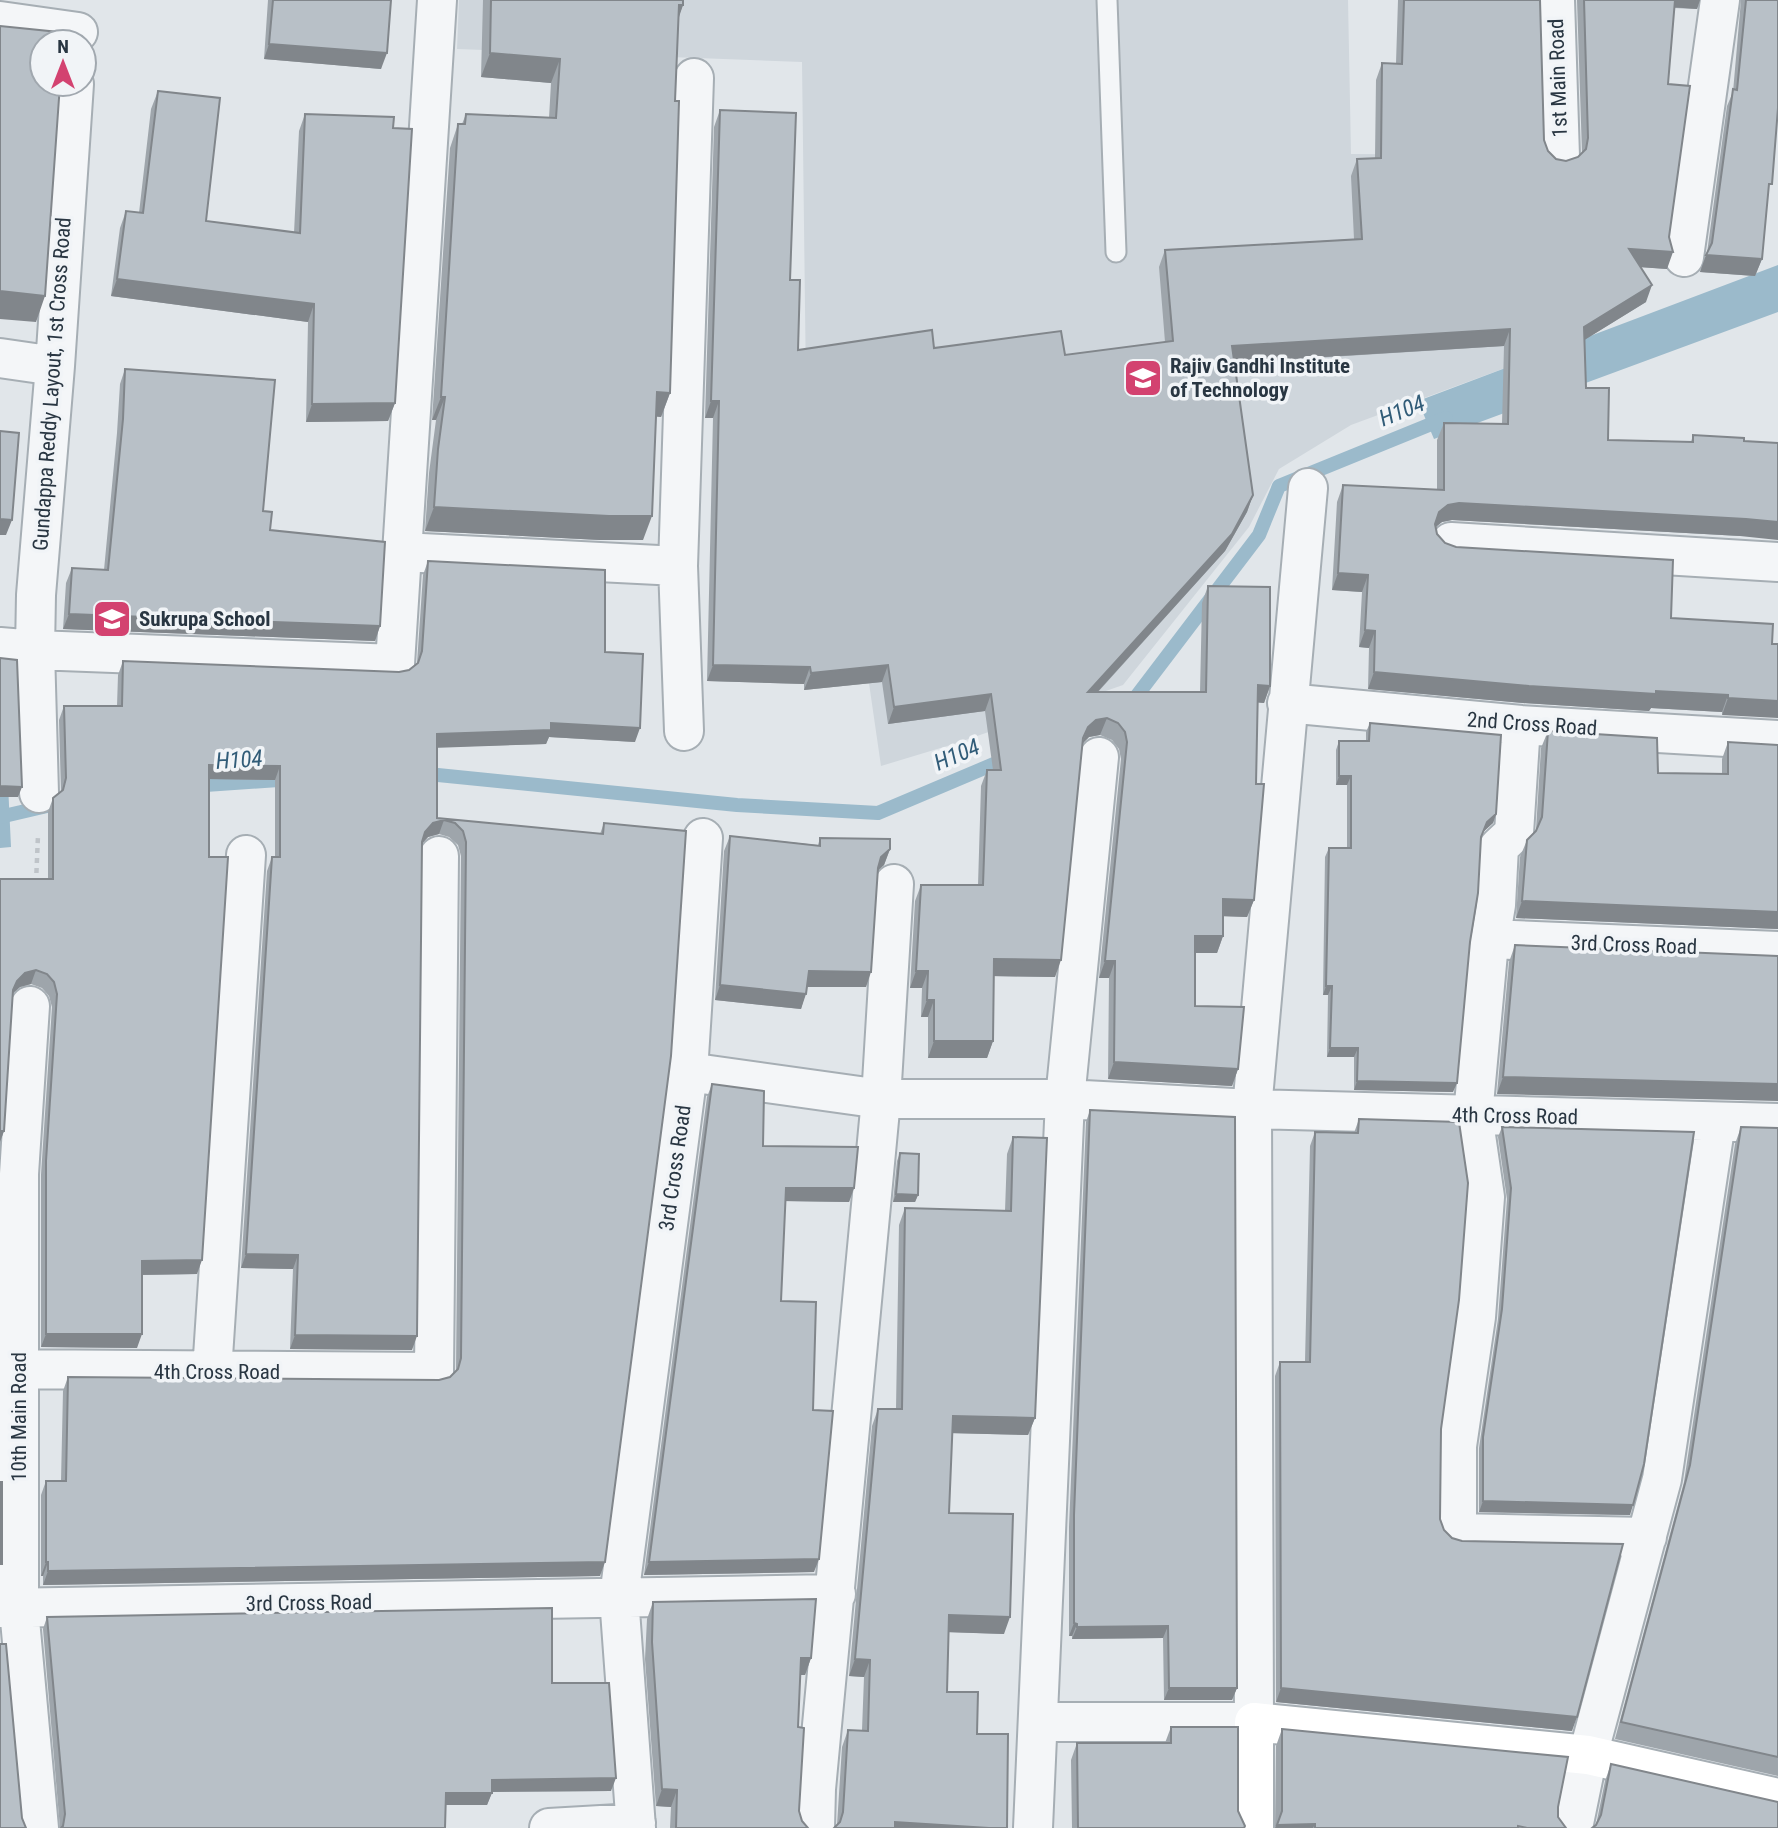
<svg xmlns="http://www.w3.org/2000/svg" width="1778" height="1828" font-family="'Roboto Condensed',sans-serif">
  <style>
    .built { fill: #cfd6dc }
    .water { fill: #9bbacb }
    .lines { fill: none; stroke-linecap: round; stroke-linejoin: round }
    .stream { stroke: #9bbacb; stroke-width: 14 }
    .lane-casing { stroke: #a6aeb4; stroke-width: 23 }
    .street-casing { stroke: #a6aeb4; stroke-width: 42 }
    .secondary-casing { stroke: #a6aeb4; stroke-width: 42 }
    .path { stroke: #bfc4c9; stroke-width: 4.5; stroke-dasharray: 5 5; stroke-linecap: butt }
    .lane { stroke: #f4f6f8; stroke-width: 19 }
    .street { stroke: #f4f6f8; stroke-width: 38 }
    .secondary { stroke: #fff; stroke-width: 38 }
    .wall { fill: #9ea5ab }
    .shaded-wall { fill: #81868b }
    .building { fill: #b8c0c7; stroke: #81868b; stroke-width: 2 }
    .labels { text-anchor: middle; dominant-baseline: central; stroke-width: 7; stroke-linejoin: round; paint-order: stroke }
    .street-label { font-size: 21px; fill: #293642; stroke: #f1f4f7 }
    .poi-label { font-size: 21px; font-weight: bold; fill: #293642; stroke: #f1f4f7; text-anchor: start }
    .water-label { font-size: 23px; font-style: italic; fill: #315c78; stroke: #f1f4f7 }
  </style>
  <rect width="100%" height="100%" fill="#e1e6ea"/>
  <path class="built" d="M459,0h889l3,154 187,1 2,200 -189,70 -72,44 -30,58 -126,158 -166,58 -76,23 -39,-269 -35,-29 -5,-406 -345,-13z"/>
  <path class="water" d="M1778,265v47l-344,127 -16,-38z
    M8,784l3,63 -11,1v-62z"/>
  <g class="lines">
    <path class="stream" d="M1129,706l130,-171 20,-49 167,-68
      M418,773l319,32 141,8 130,-55
      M191,786l102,-7
      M0,817l47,-11"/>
    <defs>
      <path id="lane" d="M1107,0l9,252"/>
      <path id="street" d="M1555,0l5,156
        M0,21l78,11
        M1684,257l36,-257
        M0,358l55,8
        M1451,542l327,20
        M402,552l276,14
        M0,647l35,3 1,-55 19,-229 19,-282
        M1287,703l234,22 257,15
        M1521,725l-7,108 -15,14 -3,58 -8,48 -15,162 12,82 -9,120 -19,129v87l190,4
        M684,731l-6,-165 16,-488
        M39,793l-4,-143 360,14 42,-664
        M1490,939l288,12
        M30,1006l-11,168v435l20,219
        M688,1072l193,27h184l187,10 526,14
        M0,1369l434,3 5,-516
        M212,1372l34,-517
        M0,1608l836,-14
        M1038,1722h216l-2,-613 56,-621
        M549,1828l87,-5
        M636,1828l-17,-231 69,-525 15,-234
        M815,1828l1,-39 65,-690 13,-215
        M1033,1828l32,-729 34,-342
        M1573,1828l15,-73 74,-276 54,-357"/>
      <path id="secondary" d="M1254,1828v-106l334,33 190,43"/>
    </defs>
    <use href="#lane" class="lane-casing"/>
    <use href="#street" class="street-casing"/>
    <use href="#secondary" class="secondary-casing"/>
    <path class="path" d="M36,883l2,-48"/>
    <use href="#lane" class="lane"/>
    <use href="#street" class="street"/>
    <use href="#secondary" class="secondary"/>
  </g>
  <path class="wall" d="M268,0h123l-10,69 -117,-10z
    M483,0h200v5l-5,13 -3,83 -5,292 -9,24 -5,-1 -13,124h-43l-175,-9 4,-58 7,-53h-4l18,-272 8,-24h4l4,-10 83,4 2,-35 -70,-6z
    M1398,0h142l4,140 4,11 8,8 10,2 12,-4 4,-4 -5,-153h123l-3,9 -23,-1 -6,76 1,153 -2,32 -26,-2 5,35 -62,38 2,48 22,52 83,2 2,-7 47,101 -288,-16 -10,2 -6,5 1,7 8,9 226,75 102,6 -51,91v-3l-71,-4 -2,3 -126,-8 -155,-14 1,-41 -10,-1 3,-55 -30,-2 5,-88 6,-17 94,5v-50l7,-17 58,1 2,-78 -270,17 19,132 -6,17 -22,39 -127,141h102l2,-89 6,-17 62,100 -6,17 -7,-1 -3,198 -7,17 -24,-1v20l-6,17h-22v53l43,63 -6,17 -124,-7 1,-101h-10l22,-219 -2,-10 -7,-9 -12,-5 -11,2 -6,6 -28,234 -61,-1 -1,65 -6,17h-59v-41h-7l1,-29h-12l5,-87 6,-16h57l3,-99 6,-16h6l-8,-59 -97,13 -6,-42 -78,8v-6l-97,-3 6,-263h-8l9,-291 6,-17 70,170 8,70 136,-2 131,7 100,-13 -6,-75 6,-17 189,-11 -3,-63 6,-17 18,-1 1,-78 6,-17h14z
    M1741,0h37l-11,197 -5,62 -7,17 -55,-4 7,-19 20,-147 6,-14z
    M158,91l48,130 88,12 5,-102 6,-17 90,289 -7,18 -82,1 2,-100 -197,-26 9,-68 6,-17 13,2 12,-104z
    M125,369l138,142 7,19 110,96 -5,15 -312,-12 3,-46 6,-15 32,2 13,-137 3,-49z
    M428,561l177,91 30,90 -86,-5 -3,7 -109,3v71l163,16 4,-11 -4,753 -557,9v-9h-2v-81l5,-14h15l2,-90 5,-14 371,3 11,-3 6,-6 5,-515 -3,-11 -9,-8 -10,-3 -11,3 -6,6 -10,507 -122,-1 3,-80 -52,-1 26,-397 5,-14h3v-77l-66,-1 -12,495 -55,1 -5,73 -96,-1v-172l11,-168 -3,-11 -7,-8 -11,-4 -11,3 -7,6 -9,138 -4,11v-263h48v-67l5,-14 8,-6 -2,-72 5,-14h53l1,-31 5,-14 276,11 10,-2 8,-7 6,-88z
    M1370,723l126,91 -3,9 -10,9 -3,7 -27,253 -99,-2v-33h-27l1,-62h-5l2,-138 4,-9h18v-63h-11v-35l3,-9h27v-9z
    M1548,731l110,42 64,1v-15l6,-17 50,3v184l-262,-11 4,-61 7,-17 9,-10 5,-82z
    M730,836l88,9 2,-7 70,11 -6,16 -7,6 -11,116h-59l-6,22 -86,-9 9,-149z
    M1515,945l263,11 -281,138 12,-132z
    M712,1084l51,62 91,42 -5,14 -64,-1 -4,100 32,109 1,162 -170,3 63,-478z
    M1090,1110l147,578 -5,12h-68l-1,-62 -91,1v-3h-3v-109l17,-405z
    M1359,1119l82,310 -1,90 4,11 128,201 -296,-29 -1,-326 5,-14h25l5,-216 5,-14 39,1z
    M1502,1127l128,388 -151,-3v-64l19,-129 9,-120 -9,-62z
    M1741,1127l37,1v648l-163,-37 69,-257 51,-338z
    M1013,1137l22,281 -7,17 -76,-2 -3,80 55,121 -55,-2 -2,60 30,42 -140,91 5,-78 6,-17h14l2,-53 -15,-1 23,-250 6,-17h18l3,-184 6,-17 100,3 2,-57z
    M900,1153l18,42 -3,7h-22l4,-41z
    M653,1602l158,56 -6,17h-5l-2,52 1,84 3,10 6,7h-138l1,-21 -15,-1 -11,-147 2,-40z
    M47,1617l505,66 59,108 -119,1 -5,13h-41l-386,23 -17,-199z
    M1171,1727l67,84 6,17h-172l-1,-68 6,-17h88z
    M1282,1729l276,78v10l8,11h-291l1,-82z
    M1611,1764l167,38 -182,23 9,-44z"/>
  <path class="shaded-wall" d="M1672,0h28l-3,9 -27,-2z
    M679,5h4l-8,24z
    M269,44l118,9 -6,16 -117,-10z
    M490,53l70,6 -9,24 -70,-6z
    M1629,249l44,3 -6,17 -44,-3z
    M1706,255l56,4 -7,17 -55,-4z
    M117,279l197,25 -6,18 -197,-26z
    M1652,285l-6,17 -68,42 6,-17z
    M0,291l45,5 -9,26 -36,-3z
    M1510,329l-6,17 -279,17 7,-17z
    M657,392l13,1 -9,24 -13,-1z
    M441,397h4l-9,23h-4z
    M711,401h8l-6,17h-8z
    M395,403l-7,18 -82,1 6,-18z
    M1253,495l-6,17 -22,39 -143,158 6,-17z
    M1459,503l287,16 32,3v18l-38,-4 -288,-16 -10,2 -9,7 6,-17 9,-7z
    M434,507l218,9 -9,24h-43l-175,-9z
    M0,519l12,1 -6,15h-6z
    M1338,573l30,2 -6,17 -30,-2z
    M69,614l311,12 -5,15 -312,-12z
    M1365,630l10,1 -6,17 -10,-1z
    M713,665l97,2 -6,17 -97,-3z
    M888,665l-6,17 -78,8 7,-17z
    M1374,672l282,19 72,4 -6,17 -71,-4 -2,3 -126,-8 -155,-14z
    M1258,685l12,1 -6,17 -13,-1z
    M991,694l-6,17 -97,13 6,-17z
    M1728,698l50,3v17l-56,-3z
    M1107,718l-7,17 -11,2 -7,7 6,-17 8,-7z
    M551,723l89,5 -5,14 -86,-5 -3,7 -114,4 5,-14z
    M209,765l71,1 -5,14 -71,-1z
    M1339,776h12l-4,9h-11z
    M0,786l22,1 -4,10h-18z
    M1496,814l-3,9 -10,9 -6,14 10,-24z
    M444,820l-5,14 -11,3 -8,9 5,-14 8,-9z
    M890,849l-6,16 -9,8 6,-16z
    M1223,899l31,1 -7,17 -30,-1z
    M1522,901l256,11v17l-262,-11z
    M1195,936h28l-6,17h-28z
    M994,959l67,1 -6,17 -67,-1z
    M1105,961h10l-6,17h-10z
    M36,970l-5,14 -11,3 -8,7 5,-13 8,-8z
    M809,971l62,1 -5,15h-63z
    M916,971h12l-6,17h-12z
    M720,985l86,9 -5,15 -86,-9z
    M1326,986h6l-4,9h-5z
    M927,1000h7l-6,17h-7z
    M934,1041h59l-6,17h-59z
    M1330,1048h28l-4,9h-27z
    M1114,1062l124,7 -6,17 -124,-7z
    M1503,1077l275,7v17l-281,-7z
    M1357,1081l100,2 -4,9 -99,-2z
    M0,1131h4l-4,11z
    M786,1188h68l-5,14 -68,-1z
    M896,1194l22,1 -3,7h-22z
    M246,1254l52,1 -5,14 -52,-1z
    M202,1260l-5,14 -60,1 5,-14z
    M46,1334h96l-5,14 -96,-1z
    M295,1335l122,1 -5,14 -122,-1z
    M953,1416l82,2 -7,17 -82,-2z
    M1483,1501l150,4 -3,10 -151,-3z
    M819,1559l-5,13 -170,3 5,-13z
    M46,1562h2l-5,14h-2z
    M605,1562l-5,14 -557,9 5,-14z
    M949,1615l61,2 -6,17 -61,-2z
    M1074,1623l3,1 -5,12h-3z
    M1168,1626l-5,12 -91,1 5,-12z
    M801,1658h10l-6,17h-11z
    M855,1659l15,1 -6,17 -15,-1z
    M1169,1688h68l-5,12h-68z
    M1281,1688l296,29 -5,14 -296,-29z
    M616,1778l-5,13 -124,1 5,-12z
    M662,1789l15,1 -6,17 -15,-1z
    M446,1793h46l-5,12h-45z
    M895,1822l94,6h-96z
    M1315,1824l-2,4h-38l2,-3z"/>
  <path class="building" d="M273,0h118l-4,53 -118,-9z
    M491,0h192v5h-4l-4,96h4l-9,292 -13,-1 -5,124h-43l-175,-9 4,-58 7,-52h-4l17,-273h7l1,-10 90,4 4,-59 -70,-6z
    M1404,0h136l4,140 4,11 8,8 10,2 12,-4 8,-8 2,-11 -4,-138h91l-7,84 22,2 -21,151 4,15 -44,-3 23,36 -68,42 2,61h23l-1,52 85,2v-7l51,3v3l34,2v79l-32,-3 -287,-16 -11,2 -9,7 -4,12 2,10 8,9 11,4 217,13 -2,58 102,6 -1,20h6v57l-50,-3v-3l-72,-4v3l-127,-8 -155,-14 1,-41 -10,-1 3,-55 -30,-2 5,-88 101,5v-67l64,1 2,-95 -278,17 21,149 -21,39 -144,158h118l2,-106 62,1v99l-12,-1 -2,99h8l-10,116 -31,-1v37h-28v70l49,1 -6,62 -124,-7 1,-101h-10l22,-219 -2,-10 -7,-9 -11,-5 -11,2 -8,7 -5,11 -22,222 -67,-1 -1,82h-59v-41h-7l1,-29h-12l5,-86h62l4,-115h14l-10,-76 -97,13 -6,-42 -77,8 -1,-6 -97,-2 6,-264h-8l9,-291 76,3 -6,167h10l-2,70 134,-20 2,18 127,-17 4,24 108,-14 -8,-91 197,-11 -5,-80 24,-1 1,-95 20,1z
    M1746,0h32v108l-6,76h-3l-7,75 -56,-4 6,-12 21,-154 4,1z
    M0,26l78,8v3l-8,5h-28v42h18l-15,212 -45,-5z
    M158,91l62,7 -14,123 94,12 5,-119 89,3 -1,11 19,1 -17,274 -83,1 2,-100 -197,-25 9,-68 17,2z
    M125,369l150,11 -12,131 9,1 -2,18 115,12 -5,84 -311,-12 3,-46 36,2 15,-151z
    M0,431l19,2 -7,87 -12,-1z
    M428,561l177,9v82l38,2 -3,74 -89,-5v7l-114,4v84l166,16 1,-11 82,8 -15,225 -66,506 -557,9v-9h-2v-81h20l2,-104 371,3 11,-3 8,-8 3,-11 5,-516 -3,-11 -8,-8 -11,-3 -11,3 -8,9 -3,10 -5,494 -122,-1 3,-80 -52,-1 26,-397h8v-91l-71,-1v92h19l-26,403 -60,1v73h-96v-173l11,-167 -3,-12 -7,-8 -11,-4 -11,3 -8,8 -4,9 -9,141h-4v-252h53v-81l10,-8 3,-12 -2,-72h58l1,-45 276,11 10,-2 9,-7 4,-12z
    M0,658l17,2 5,127 -22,-1z
    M1370,723l131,12 -5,79 -9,8 -6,15 -3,56 -8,49 -13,141 -100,-2 1,-33h-28l2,-62h-6l3,-138h22v-72h-12v-35h30z
    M1548,731l109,7 1,35 70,1v-32l50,3v167l-256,-11 5,-61 9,-9 6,-14z
    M730,836l90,10v-8l70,1v10l-9,8 -3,11 -7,104 -62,-1 -3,23 -86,-9z
    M1515,945l263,11v128l-275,-7z
    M712,1084l52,7 -1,55 95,1 -4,41h-68l-5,113 35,1 -3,108 20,1 -14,148 -170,3z
    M1090,1110l145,7 2,571h-68l-1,-62 -91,1v-3l-3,-1v-108z
    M1359,1119l100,3 9,61 -9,117 -18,129 -1,90 4,11 8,8 10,3 161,3 -46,173 -296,-29 -1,-326h30l5,-230 43,1z
    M1502,1127l192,5 -50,332 -11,41 -150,-4v-64l19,-128 9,-121z
    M1741,1127l37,1v629l-157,-35 69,-257z
    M1013,1137l34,1 -12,280 -82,-2 -4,97 64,1 -3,103 -61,-2 -2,77h31l-1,42h31l-1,94h-18l-94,-6v6h-61l6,-6 3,-10 5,-82 20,1 2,-71 -15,-1 23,-250h24l3,-201 106,3z
    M900,1153l19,1 -1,41 -22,-1z
    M0,1482h2v82h-2z
    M816,1599l-5,59h-10l-3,69 6,1 -5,83 3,10 6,7h-132l1,-38 -15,-1 -10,-147 1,-40z
    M552,1608v75h57l7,95 -124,2v13h-46l-1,35h-384l2,-2 2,-12 -18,-197z
    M0,1644h6l16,174 4,10h-26z
    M1171,1727h67v84l7,15 -1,2h-166l-1,-85h94z
    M1282,1729l286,28 -10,50v10l8,11h-39l-9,-2v2h-203v-4l-38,1 5,-14z
    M1611,1764l167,38v26h-186l4,-3 5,-10z"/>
  <defs>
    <symbol id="university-square" viewBox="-11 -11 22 22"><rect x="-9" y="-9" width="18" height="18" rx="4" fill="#d34270" stroke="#f1f4f7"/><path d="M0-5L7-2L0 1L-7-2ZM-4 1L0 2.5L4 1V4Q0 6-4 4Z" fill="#fff"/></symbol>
    <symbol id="school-square" viewBox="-11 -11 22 22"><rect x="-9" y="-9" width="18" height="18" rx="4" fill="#d34270" stroke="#f1f4f7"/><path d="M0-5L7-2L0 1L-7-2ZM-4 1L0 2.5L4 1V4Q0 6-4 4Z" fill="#fff"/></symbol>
  </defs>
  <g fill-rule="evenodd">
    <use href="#university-square" x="1121" y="356" width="44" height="44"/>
    <use href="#school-square" x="90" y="597" width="44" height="44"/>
  </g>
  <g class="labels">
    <g class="street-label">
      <text transform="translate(1558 78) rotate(-92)">1st Main Road</text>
      <text transform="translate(52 384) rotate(-86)">Gundappa Reddy Layout, 1st Cross Road</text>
      <text transform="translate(1532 724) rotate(4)">2nd Cross Road</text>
      <text transform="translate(1634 945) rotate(2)">3rd Cross Road</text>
      <text transform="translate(1515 1116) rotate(1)">4th Cross Road</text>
      <text transform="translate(675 1168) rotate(-82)">3rd Cross Road</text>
      <text x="217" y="1372">4th Cross Road</text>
      <text transform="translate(19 1417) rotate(-90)">10th Main Road</text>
      <text transform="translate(309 1603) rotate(-1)">3rd Cross Road</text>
    </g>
    <g class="poi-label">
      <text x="1170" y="366">Rajiv Gandhi Institute<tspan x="1170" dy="24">of Technology</tspan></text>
      <text x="139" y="619">Sukrupa School</text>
    </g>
    <g class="water-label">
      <text transform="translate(1402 411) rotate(-22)">H104</text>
      <text transform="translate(957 755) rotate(-23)">H104</text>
      <text transform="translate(239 760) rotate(-4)">H104</text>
    </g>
  </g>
  <g transform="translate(63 63)"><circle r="33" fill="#f1f4f7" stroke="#a1a8af" stroke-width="2"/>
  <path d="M0-5L12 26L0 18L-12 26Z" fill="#d34270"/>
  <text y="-10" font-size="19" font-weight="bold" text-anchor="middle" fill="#293642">N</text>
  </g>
</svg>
